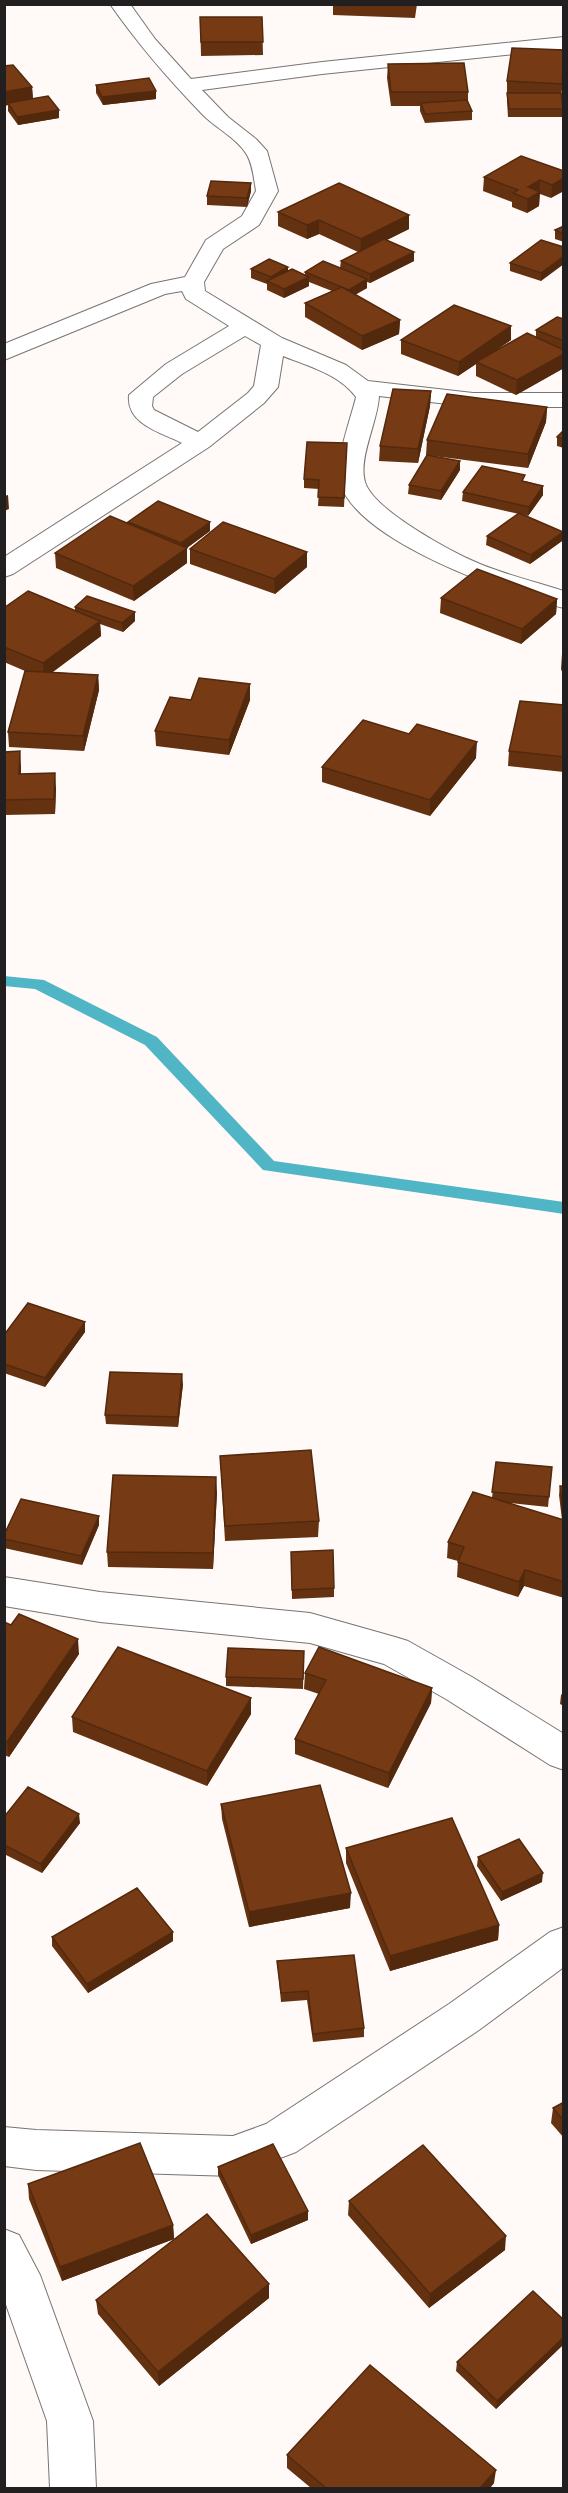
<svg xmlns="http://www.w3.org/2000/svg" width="568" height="2493" font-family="'Archivo Narrow',sans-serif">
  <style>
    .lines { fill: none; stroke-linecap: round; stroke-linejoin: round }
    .stream { fill: #50b6c6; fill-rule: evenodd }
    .street-casing { stroke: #787472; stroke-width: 2 }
    .street { fill: #fff; fill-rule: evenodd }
    .wall { fill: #653211 }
    .shaded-wall { fill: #53290e }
    .building { fill: #763a14; stroke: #53290e; stroke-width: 1.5 }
  </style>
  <rect width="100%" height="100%" fill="#fffaf8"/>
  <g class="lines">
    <path class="stream" d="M4,976l40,4 113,57 117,124 290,41v12l-301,-44 -118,-125 -110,-56 -31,-3z"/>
    <defs>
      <path id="street" d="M110,4h20l25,35 36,40 131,-17 242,-25v12l-242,25 -120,16 26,27 28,22 11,12 11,40 -19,34 -36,24 -19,33 1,9 77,47 64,27 22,16 105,12h91v14h-91l-94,-11c-1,25 -21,62 -14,86 8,28 88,71 115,82 27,11 56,18 84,27v17c-56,-14 -206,-66 -224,-125 -6,-21 11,-64 16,-86 -17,-23 -48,-31 -73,-41l-5,31 -14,16 -55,44 -196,127 -9,3v-20l178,-114c-22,-11 -56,-19 -53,-48l37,-31 63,-38 -43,-27 -4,-8 -17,3 -161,66v-16l147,-60 34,-7 21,-37 36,-24 14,-25c-2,-11 -3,-26 -9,-36 -9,-16 -31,-27 -44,-40 -34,-35 -65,-71 -93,-111zM245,336l16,9 -7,41 -6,7 -50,39 -44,-22 -2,-4 1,-9 29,-23z
        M4,1577l96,15 210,21 85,24 13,4 64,36 92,57v36l-14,-5 -104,-66 -62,-35 -74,-21 -210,-21 -96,-16z
        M564,1927v40l-85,63 -183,122 -63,24 -197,-6 -32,-4v-39l32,3 197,6 33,-12 183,-120 101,-72z
        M4,2229l15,6 21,40 53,146 3,67h-46l-3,-67 -43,-122z"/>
    </defs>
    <use href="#street" class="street-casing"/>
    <use href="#street" class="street"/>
  </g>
  <path class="wall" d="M333,4h84l-2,14 -82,-3z
    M200,17h62l1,38 -62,1z
    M388,64l80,28v10l4,9v9l-47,3 -5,-12v-5h-29l-4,-28z
    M4,66l28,21 1,12 26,11v8l-41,7 -10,-14v-6l-4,1z
    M564,75l-3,22 2,12v8h-55l-1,-16v-20z
    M96,85l60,14 -53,6 -7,-12z
    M564,171l-13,27 -11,-4 -1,12 -12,7 -15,-6v-5l-29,-11 1,-14z
    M251,183v8l-4,16 -40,-2v-9z
    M278,212l131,3v14l-22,11 27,12v9l-44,22 -3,-1v6l-12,7 45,25 -1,14 -37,16 -57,-33v-14l27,-12 -23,-9v4l-25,12 -17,-8v-6l-16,-6v-9l37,-2v4l17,4v-3l35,-4 1,-7 17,-9 -39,-18 -12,5 -29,-13z
    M564,226v16l-9,-3v-9z
    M564,247l-23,34 -31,-10v-8z
    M564,319v49l-48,27 -40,-19v-12l-18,12 -57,-22v-14l110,-14v14l-19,13 44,-15v-8z
    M431,391l-1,15 -12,57 -39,-2 1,-15z
    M547,407l-1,15 -18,46 -102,-13 1,-15z
    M564,430v18l-7,-2v-9z
    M347,443l-3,64 -26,-1 1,-17 -15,-1v-9z
    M460,461v9l-19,30 -33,-6 1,-9z
    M525,481l18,5v9l-15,21 -6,-2 41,18 -1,9 -32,23 -44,-19 1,-9 32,-22 -57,-13 1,-9z
    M128,522l82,9 -23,17v15l-53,38 -78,-33 -1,-15 73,-29z
    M190,549l117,3v15l-32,27 -85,-30z
    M441,598l116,1 -1,15 -35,30 -81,-31z
    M75,607l60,5v9l-12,11 -23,-8 1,12 -48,36 45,3 1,15 -15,61 -75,-4 -1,-15 17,-61 -21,-9v-54l71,2z
    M562,654h2v23l-3,-8z
    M191,700h59l-21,55 -73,-9 -1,-15z
    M564,705v67l-56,-6 1,-15z
    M4,752l17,14v8l35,14 -1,26 -51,1z
    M476,758l-46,58 -108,-34v-15z
    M85,1332l-40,55 -41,-14v-38z
    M183,1384l-5,43 -72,-3 -1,-9z
    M220,1456l99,65 -1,16 -93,4z
    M496,1462l56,5 -4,40 -38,-4 52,17 -3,-25 1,-9h4v112l-40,-12 -6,11 -61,-20 1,-16 -11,-3 1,-16 44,-44z
    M217,1492l-4,77 -105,-2 -1,-15z
    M99,1516v9l-17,40 -78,-17v-13z
    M291,1552l43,36v9l-42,2z
    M4,1622l75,32 -70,103 -5,-2z
    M304,1651l-1,38 -77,-3v-9z
    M305,1673l127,15 -1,15 -43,85 -93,-34v-15l24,-45 -15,-5z
    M564,1691v15l-4,-2 1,-9z
    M251,1698v16l-44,72 -134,-54 -1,-15z
    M221,1804l129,104 -101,19 -27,-108z
    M4,1817l76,6 -38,50 -38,-19z
    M346,1848l153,77 -1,15 -108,31 -44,-108z
    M478,1857l64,25 -41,19 -24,-35z
    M52,1937l121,4 -85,52 -36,-47z
    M277,1961l87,67v9l-51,5 -6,-42 -26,2 -3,-32z
    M564,2102v36l-13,-15 2,-15z
    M218,2167l90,44v9l-57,24 -33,-69z
    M28,2184l145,41 1,14 -112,42 -33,-82z
    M349,2201l156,49 -76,58 -81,-93z
    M269,2298l-110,88 -61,-72 -2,-14z
    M564,2320v24l-68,65 -40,-38 1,-9z
    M287,2455l207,28 -4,5h-179l-24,-20z"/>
  <path class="shaded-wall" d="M32,87l1,14 -25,2v2l-4,1v-14z
    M156,91v8l-53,6 -1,-8z
    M59,110v8l-41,7 -1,-8z
    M564,178v13l-13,7 1,-13z
    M540,180l-1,26 -12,7 1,-26z
    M251,183v8l-4,16v-9z
    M409,215v14l-49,24 1,-14z
    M319,220v14l-12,5v-14z
    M414,252v9l-44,22v-9z
    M564,256v8l-23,17v-8z
    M288,267v8l-17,8v-6z
    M309,277v9l-25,12v-9z
    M367,279v9l-18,10v-8z
    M400,320l-1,14 -37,16v-14z
    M511,326v14l-33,22h-2v2l-18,12 1,-14z
    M564,354v14l-48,27 1,-15z
    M431,391l-1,15 -12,57v-14z
    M547,407l-1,15 -18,46v-14z
    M460,461v9l-19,30v-9z
    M543,486v9l-15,21 1,-9z
    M8,495l1,14 -5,2v-15z
    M210,522v9l-29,21v-9z
    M563,532l-1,9 -32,23 1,-9z
    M187,548v15l-53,38 -1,-15z
    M307,552v15l-32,27 -1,-15z
    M557,599l-1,15 -35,30 1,-15z
    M135,612v9l-12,11 -1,-9z
    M100,621l1,15 -57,42 -1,-15z
    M98,675l1,15 -15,61 -1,-15z
    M250,684v16l-21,55v-15z
    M477,742l-1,16 -46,58v-16z
    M20,751l1,15v23l-2,-15z
    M55,773l1,15 -1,26 -1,-15z
    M85,1322v10l-40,55v-9z
    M182,1374l1,10 -5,43v-10z
    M216,1477l1,15 -4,77v-16z
    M99,1516v9l-17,40 -1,-9z
    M525,1570l-1,16 -6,11 1,-15z
    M78,1639l1,15 -70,103 -2,-15z
    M432,1688l-1,15 -43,85 1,-15z
    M251,1698v16l-44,72v-15z
    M79,1814l1,9 -38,50 -1,-9z
    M543,1873l-1,9 -41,19 1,-9z
    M351,1893l-1,15 -101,19v-15z
    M499,1925l-1,15 -108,31v-15z
    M173,1932v9l-85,52 -1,-9z
    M308,2211v9l-57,24v-9z
    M173,2225l1,14 -112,42 -2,-14z
    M506,2236l-1,14 -76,58 1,-14z
    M269,2284v14l-110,88 -1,-14z
    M564,2337v7l-68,65 1,-8z
    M496,2470l-2,13 -4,5h-10z"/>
  <path class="building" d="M200,17h62l1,25h-62z
    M512,48l52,2 -2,34 -55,-3z
    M464,63l4,29h-77l-3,-28z
    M13,65l19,22 -28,5v-26z
    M149,78l7,13 -54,6 -6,-12z
    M507,93h54l2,16h-54z
    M48,96l11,14 -42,7 -9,-14z
    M467,100l5,11 -47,3 -4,-11z
    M521,156l43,15v7l-12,7 -12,-5 -12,7 12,5 -12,7 -15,-6 5,-3 -34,-13z
    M211,181l40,2 -4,15 -40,-2z
    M339,183l70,32 -48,24 -42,-19 -12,5 -29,-13z
    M564,226v8l-9,-4z
    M384,239l30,13 -44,22 -29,-13z
    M541,240l23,7v9l-23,17 -31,-10z
    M269,259l19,8 -17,10 -20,-8z
    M323,261l44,18 -18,11 -44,-18z
    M292,269l17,8 -25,12 -17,-8z
    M342,287l58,33 -38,16 -57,-33z
    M454,305l57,21 -52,36 -58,-22z
    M557,317l7,2v22l-28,-11z
    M527,333l37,17v4l-47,26 -41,-18z
    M393,389l38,2 -13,58 -38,-3z
    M447,394l100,13 -19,47 -101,-14z
    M564,430v9l-7,-2z
    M307,442l40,1 -3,55 -26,-1 1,-17 -15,-1z
    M427,455l33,6 -19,30 -32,-6z
    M482,466l43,9 -3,6 21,5 -14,21 -66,-15z
    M158,501l52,21 -29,21 -53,-21z
    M519,513l44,19 -32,23 -44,-19z
    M110,516l77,32 -54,38 -78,-33z
    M223,522l84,30 -33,27 -84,-30z
    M477,569l80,30 -35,30 -81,-31z
    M28,591l72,30 -57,42 -39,-16v-39z
    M87,596l48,16 -13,11 -47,-16z
    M25,671l73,4 -15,61 -75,-4z
    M199,678l51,6 -21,56 -74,-9 15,-34 21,3z
    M520,701l44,4v52l-55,-6z
    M363,720l46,14 8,-10 60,18 -47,58 -108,-33z
    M20,751l-1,23 36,-1 -1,26 -50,1v-48z
    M28,1303l57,19 -40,56 -41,-14v-29z
    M110,1372l72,2 -4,43 -73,-2z
    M311,1450l8,71 -94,5 -5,-70z
    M496,1462l56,5 -3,30 -57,-5z
    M113,1475l103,2 -3,76 -106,-1z
    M560,1486h4v28h-1z
    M473,1492l91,28v62l-39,-12 -6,12 -61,-20 6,-15 -16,-5z
    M21,1499l78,17 -18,40 -77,-17v-4z
    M333,1550l1,38 -42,2 -1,-38z
    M19,1614l59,25 -71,103 -3,-2v-118l7,3z
    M118,1647l133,51 -44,73 -135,-54z
    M319,1647l113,41 -43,85 -94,-34 31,-59 -21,-7z
    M228,1648l76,3 -1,28 -77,-2z
    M320,1785l31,108 -102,19 -28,-108z
    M28,1787l51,27 -38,50 -37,-19v-28z
    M452,1818l47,107 -109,31 -44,-108z
    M519,1839l24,34 -41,19 -24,-35z
    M137,1888l36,44 -86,52 -35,-47z
    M354,1955l10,73 -51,6 -5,-43 -27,2 -4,-32z
    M564,2102v19l-11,-13z
    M140,2143l33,82 -113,42 -32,-83z
    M273,2144l35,67 -57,24 -33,-68z
    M423,2145l83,91 -76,58 -81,-93z
    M207,2214l62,70 -111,88 -62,-72z
    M533,2291l31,29v17l-67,64 -40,-39z
    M370,2365l126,105 -16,18h-154l-39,-33z"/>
  <rect width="568" height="2493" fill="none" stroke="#211f1f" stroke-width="12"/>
</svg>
